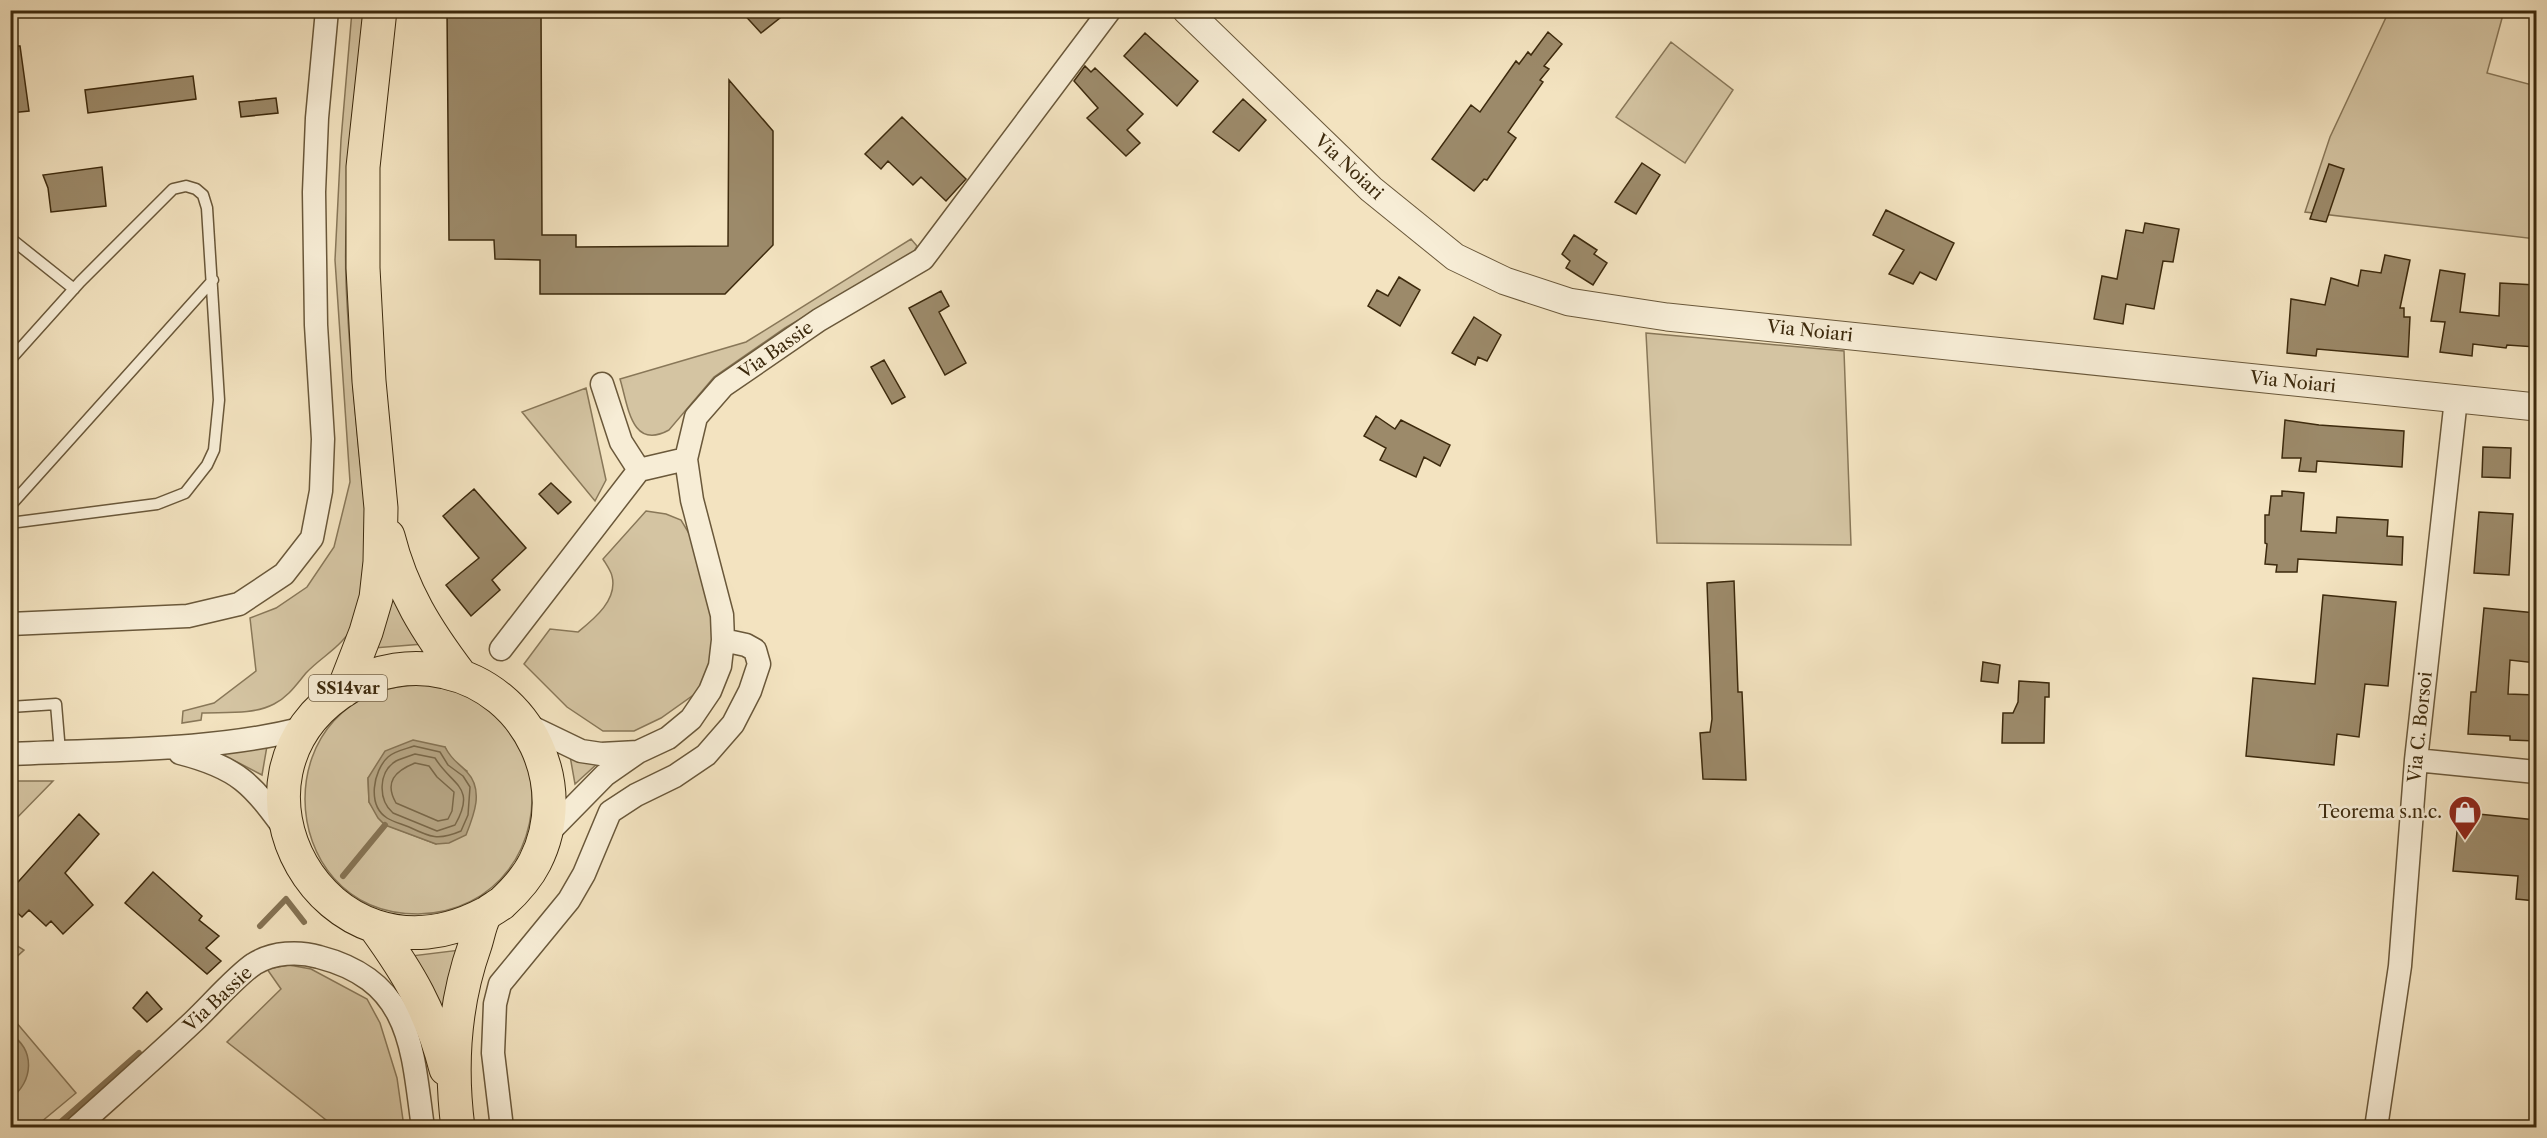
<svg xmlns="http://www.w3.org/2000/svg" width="2547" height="1138" font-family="'Libre Caslon Text',serif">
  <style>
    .green { fill: #d4c4a2; stroke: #887758; stroke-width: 1.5; fill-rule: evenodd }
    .water { fill: #b5a483; stroke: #857354; stroke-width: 1.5 }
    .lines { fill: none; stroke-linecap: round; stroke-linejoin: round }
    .shore { stroke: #796748; stroke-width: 1.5 }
    .stream { stroke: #857354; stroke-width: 6 }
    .building { fill: #9c8a6a; stroke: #3d2a0d; stroke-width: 1.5 }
    .service-casing { stroke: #6a583a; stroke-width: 13 }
    .minor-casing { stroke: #6a583a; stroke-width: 25 }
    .tertiary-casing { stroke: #6a583a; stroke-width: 29 }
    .trunk-casing { stroke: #3d2a0d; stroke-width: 35 }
    .service { stroke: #f7edd6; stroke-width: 10 }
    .minor { stroke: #f7edd6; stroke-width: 22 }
    .tertiary { stroke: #f7edd6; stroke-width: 27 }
    .trunk { stroke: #f3e3c0; stroke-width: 33 }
    .labels { text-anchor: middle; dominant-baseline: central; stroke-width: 5; stroke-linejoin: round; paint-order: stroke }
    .shield { fill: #f7edd6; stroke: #756449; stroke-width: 1.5 }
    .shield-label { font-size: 16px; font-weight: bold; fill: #3d2a0d }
    .street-label { font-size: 18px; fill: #3d2a0d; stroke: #f7edd6 }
    .poi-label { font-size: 18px; fill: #3d2a0d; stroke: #f7edd6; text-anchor: end }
  </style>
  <rect width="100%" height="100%" fill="#f3e3c0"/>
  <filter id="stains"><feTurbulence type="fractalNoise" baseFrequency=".00333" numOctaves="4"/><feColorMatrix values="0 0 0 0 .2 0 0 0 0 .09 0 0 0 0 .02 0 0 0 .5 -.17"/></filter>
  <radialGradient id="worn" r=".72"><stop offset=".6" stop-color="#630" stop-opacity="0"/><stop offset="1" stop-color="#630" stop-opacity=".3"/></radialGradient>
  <path class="green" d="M352,11h14c-9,89 -23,181 -20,271 2,53 7,106 12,159 5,56 20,126 -3,180 -11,26 -31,33 -49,52 -10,12 -18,24 -32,31 -21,11 -49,8 -72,9l-1,7 -19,3 1,-12 31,-8 42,-32 -6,-53 26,-10 31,-21 27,-40 16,-65 -15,-222 6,-120z
    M2389,11h115l-17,62 49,13v153l-231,-27 25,-75z
    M1671,42l62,48 -48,73 -69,-46z
    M911,239l6,7 -4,7 -128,75 -71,49 -45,53c-38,21 -41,-25 -49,-51l126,-37z
    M1646,333l198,18 7,194 -194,-2z
    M586,388l20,92 -11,21 -73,-89z
    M646,511l20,3 15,6 9,15 25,82 -2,36 -14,38 -38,27 -27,13h-31l-36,-24 -43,-43 26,-35 28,3c16,-13 40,-32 34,-56 -1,-5 -6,-12 -9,-17z
    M390,579l33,65 -49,4z
    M423,685c20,2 43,8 60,19 16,11 26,25 35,42 4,7 10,16 11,24 16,74 -33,143 -111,144 -148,0 -155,-229 5,-229zM445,747l7,14 15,10 -31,73 -50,-19 -17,-23 -1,-24z
    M267,746l-5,29 -44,-23z
    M570,756l28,7 -23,21z
    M11,781h42l-42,43 -1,-43z
    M11,942l13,8 -13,12z
    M460,950l-14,67 -35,-61z
    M289,965l22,4 56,30 13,24 17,55 7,49h-69l-108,-85 54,-53 -14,-20z
    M10,1015l66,78 -41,34h-24z"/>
  <path class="water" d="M413,740l32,7c8,15 12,14 22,25 17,18 7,43 -1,63l-17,8 -13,1 -51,-19 -7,-7 -9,-16 -1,-24 17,-27z
    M10,1034c26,16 23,48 1,64z"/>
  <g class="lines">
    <path class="shore" d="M414,746l26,6 8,13 15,11 7,11 -2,28 -7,16c-23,10 -31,6 -52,-4 -7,-3 -16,-5 -22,-9 -20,-13 -14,-47 1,-61 6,-6 18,-8 26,-11z
      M415,754l20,4c17,28 42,28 20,67l-18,6 -44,-18c-15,-13 -15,-41 3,-52 6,-3 13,-5 19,-7z
      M415,763l14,3 8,11 17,15 -2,19 -4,8 -10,2 -42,-18c-12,-21 -1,-32 19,-40z"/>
    <path class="stream" d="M343,876l42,-51
      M260,926l26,-27 18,23
      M54,1128l85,-75"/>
  </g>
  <path class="building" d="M447,10h94l1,225h34v12l152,-1 1,-166 44,51v114l-48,49h-185v-34l-45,-1 -1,-19h-45z
    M740,10h50l-29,23z
    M1548,32l14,12 -18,22 5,3 -9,11 3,2 -35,50 8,6 -29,42 -3,-1 -10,12 -42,-32 39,-54 9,7 36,-51 3,3 9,-12 3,3z
    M1145,33l53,48 -21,25 -53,-50z
    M10,46h10l9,65 -19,2z
    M1085,66l6,6 4,-4 48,46 -16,16 13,13 -14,13 -39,-38 11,-10 -24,-27z
    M193,76l3,23 -108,14 -3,-23z
    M276,98l2,15 -37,4 -2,-15z
    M1243,99l23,21 -27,31 -26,-19z
    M902,117l64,62 -20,22 -25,-24 -8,8 -25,-24 -7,8 -16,-15z
    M1642,163l18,12 -24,39 -21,-12z
    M2329,164l15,5 -18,53 -16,-3z
    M102,167l4,39 -55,6 -3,-24 -5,-13z
    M1886,210l68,33 -18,37 -16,-8 -7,12 -24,-10 15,-24 -31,-15z
    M2145,223l34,6 -6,33 -10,-1 -9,48 -28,-5 -3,20 -29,-5 8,-43 15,3 9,-49 17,3z
    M1574,235l23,15 -3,4 13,9 -14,22 -27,-17 4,-7 -8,-7z
    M2385,255l25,5 -10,48h4v9h6l-2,40 -91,-8 -1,7 -29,-3 4,-54 34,6 6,-27 27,8 3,-16 20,3z
    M2440,270l25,4 -5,38 39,4 1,-33 36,2v62l-29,-2 -1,3 -33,-4 -1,12 -32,-4 5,-30 -14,-1z
    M1399,277l21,13 -20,36 -32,-20 9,-16 11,6z
    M941,291l8,15 -10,6 27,51 -21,12 -36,-67z
    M1474,317l27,18 -14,26 -9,-4 -3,8 -23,-12z
    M884,360l21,37 -13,7 -21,-37z
    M1376,416l19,13 6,-9 49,25 -10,21 -16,-9 -8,20 -36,-17 6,-12 -22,-12z
    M2285,420l34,5 85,6 -2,36 -85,-6 -1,11 -17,-1 2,-13h-19z
    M2483,447l28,1 -1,30 -28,-1z
    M551,483l20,19 -13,12 -19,-20z
    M474,489l52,59 -34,32 8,10 -29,26 -25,-31 33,-27 -36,-42z
    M2282,491l22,2 -3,38 35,2 1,-16 51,3 -1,16 16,1 -1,28 -104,-6 -1,13h-21l1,-7 -12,-1 2,-20 -2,-1v-28h4l2,-19h11z
    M2479,512l34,2 -4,61 -35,-2z
    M1734,581l4,111h4l4,88 -43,-1 -3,-46 10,-1 2,-13 -5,-136z
    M2323,595l73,7 -8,84 -23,-2 -6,53 -22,-3 -3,31 -88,-9 7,-78 62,6z
    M2484,608l52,5v50l-26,-3 -2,34 28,1v46l-26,-1v-4l-42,-2 3,-42h5z
    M1983,662l17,3 -2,18 -17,-2z
    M2019,681l30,2v14h-4l-1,46h-42l1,-30h10l5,-11z
    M2459,812l77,8v81l-20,-2 2,-23 -65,-5z
    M79,814l20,20 -34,39 28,32 -30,29 -12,-13 -5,5 -17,-16 -7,7 -12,-11v-15z
    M153,872l49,44 -3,4 20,16 -13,12 15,13 -14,13 -82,-71z
    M147,992l15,17 -15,13 -14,-14z"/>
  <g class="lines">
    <defs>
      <path id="service" d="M10,238l64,51
        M10,360l70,-78 93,-93 13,-3 10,3 7,6 4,13 12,192 -5,50 -7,15 -22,28 -28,11 -147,19
        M10,506l203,-226
        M10,707l46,-3 4,48"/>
      <path id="minor" d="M602,384l19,58 18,28
        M10,624l178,-8 51,-12 45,-30 28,-36 9,-47 2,-52 -7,-114 -2,-133 3,-74 10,-108
        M501,649l138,-179 47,-11
        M525,724l56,27 20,3 37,-2 -33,23 -60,61
        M638,752l30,-14 23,-19 19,-28 10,-25 3,-26 -1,-25 -30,-115 -6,-41 10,-42 27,-31 96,-66 104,-61 187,-249
        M180,753c59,15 72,31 107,79
        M10,754c99,-5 199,-2 295,-26
        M2416,760l120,12
        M76,1128c40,-36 80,-71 118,-107 17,-16 42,-45 60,-57 19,-12 45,-13 65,-7 93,24 93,91 104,171
        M502,1128l-9,-75 2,-49 5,-20 69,-84 15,-26 26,-62 26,-17 39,-19 31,-21 27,-31 17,-33 9,-27 -4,-14 -9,-5 -23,-5
        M2376,1128l24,-162 16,-206 40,-361"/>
      <path id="tertiary" d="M1186,10l185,179 84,68 50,24 64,21 98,15 869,90"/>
      <path id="trunk" d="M388,536c14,56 39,95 73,140
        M343,691l23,-59 10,-34 4,-36 1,-54 -12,-127 -6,-113v-101l17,-157
        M375,927c34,47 56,84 71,142
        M458,1128c-8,-62 -4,-124 17,-183 3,-9 5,-22 10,-30 3,-4 12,-8 17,-12 13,-12 25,-25 33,-41 39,-76 -6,-172 -90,-190 -32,-8 -68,-2 -96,15 -146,88 -25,311 136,227"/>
    </defs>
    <use href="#service" class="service-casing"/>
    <use href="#minor" class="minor-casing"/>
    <use href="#tertiary" class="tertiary-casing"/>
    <use href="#trunk" class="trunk-casing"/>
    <use href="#service" class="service"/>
    <use href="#minor" class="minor"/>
    <use href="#tertiary" class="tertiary"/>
    <use href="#trunk" class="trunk"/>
  </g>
  <defs>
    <symbol id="shop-pin" viewBox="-11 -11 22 30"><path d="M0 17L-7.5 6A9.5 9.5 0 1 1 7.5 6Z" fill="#8f2418" stroke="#f7edd6"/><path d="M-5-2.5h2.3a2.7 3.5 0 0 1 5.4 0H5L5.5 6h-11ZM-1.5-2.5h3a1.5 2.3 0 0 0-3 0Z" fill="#fff"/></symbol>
  </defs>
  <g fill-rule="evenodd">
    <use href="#shop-pin" x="2446" y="793" width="38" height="52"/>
  </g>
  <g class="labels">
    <rect class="shield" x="309" y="675" width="78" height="26" rx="4.5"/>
    <g class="shield-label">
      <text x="348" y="688">SS14var</text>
    </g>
    <g class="street-label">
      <text transform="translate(1349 167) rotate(43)">Via Noiari</text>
      <text transform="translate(1810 331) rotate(6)">Via Noiari</text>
      <text transform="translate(776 350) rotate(-35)">Via Bassie</text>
      <text transform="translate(2293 382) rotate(6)">Via Noiari</text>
      <text transform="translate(2420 727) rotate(-84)">Via C. Borsoi</text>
      <text transform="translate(218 999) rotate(-43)">Via Bassie</text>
    </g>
    <g class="poi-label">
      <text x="2442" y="812">Teorema s.n.c.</text>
    </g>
  </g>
  <rect width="2547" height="1138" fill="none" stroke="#f3e3c0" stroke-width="36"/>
  <rect x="12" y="12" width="2523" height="1114" fill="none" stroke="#3d2a0d" stroke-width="3"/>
  <rect x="18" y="18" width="2511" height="1102" fill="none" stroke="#3d2a0d" stroke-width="1.5"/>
  <rect width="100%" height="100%" filter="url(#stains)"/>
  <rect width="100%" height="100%" fill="url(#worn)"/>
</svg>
